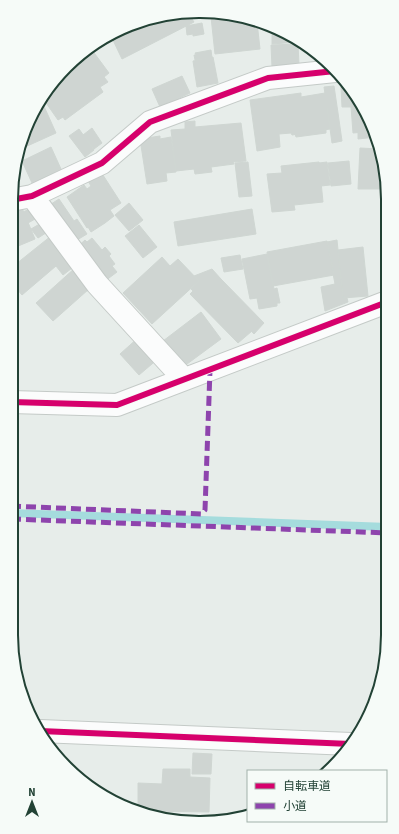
<svg xmlns="http://www.w3.org/2000/svg" width="399" height="834" font-family="'Source Sans 3','Noto Sans JP',sans-serif">
  <style>
    .lines { fill: none; stroke-linecap: round; stroke-linejoin: round }
    .stream { stroke: #a5dcdd; stroke-width: 8 }
    .building { fill: #cfd5d2; stroke: #cfd6d2 }
    .minor-casing { stroke: #c4cac7; stroke-width: 24 }
    .minor { stroke: #fbfcfc; stroke-width: 22 }
    .quiet { stroke: #8e44ad; stroke-width: 5; stroke-dasharray: 10 5; stroke-linecap: butt }
    .cycleway-casing { stroke: #f6fbf8; stroke-width: 8 }
    .cycleway { stroke: #d6006c; stroke-width: 6 }
    .rim { fill: none; stroke: #224235; stroke-width: 2 }
  </style>
  <rect width="100%" height="100%" fill="#e7edea"/>
  <g class="lines">
    <path class="stream" d="M11,513l377,14"/>
  </g>
  <path class="building" d="M197,12l2,3 -7,4 2,3 -72,37 -11,-23 17,-11z
    M222,15l35,7 3,27 -45,5 -4,-37z
    M202,23l2,11 -11,2v-2l-6,1 -1,-9z
    M272,25l26,15v2l-26,2z
    M298,44l1,21 -27,2 -1,-22z
    M92,50l17,23 -5,4 4,5 -8,5 3,5 -38,28 -2,-3 -5,3 -14,-20 13,-20 10,-7 -2,-3z
    M211,50l1,8 -17,2 -1,-5h2l-1,-2z
    M213,57l5,26 -21,4 -4,-26z
    M182,76l8,17 -30,14 -8,-18z
    M334,86l4,27 -10,1 -4,-27z
    M350,86l2,3v4h-2l1,14h-9l-1,-20z
    M354,92l20,36 1,3 -22,2 -3,-40z
    M301,93v4l24,-4 5,36 -38,6 -1,-2 -12,1 1,13 -23,4 -7,-51z
    M43,104l13,29 -31,14 -2,-3 -1,1 3,-18 15,-22z
    M338,113l4,28 -10,2 -4,-29z
    M195,121v6l46,-4 5,38 -13,1 1,2 -23,3 1,5 -17,2 -1,-5 -18,2 -5,-41 14,-1v-7z
    M92,128l10,15 -8,6 -11,-14z
    M79,129l15,21 -9,7 -16,-21z
    M326,130v3l-30,4 -1,-3z
    M375,131l1,6 -18,2v-6z
    M160,136v3l11,-2 5,35 -10,1 1,8 -20,3 -7,-45z
    M51,147l10,22 -29,14 -10,-22z
    M360,148l19,1 7,26v14h-28z
    M349,161l2,23 -20,2 -3,-23z
    M248,162l4,34 -13,1 -4,-34z
    M319,162l4,40 -29,3 1,5 -23,2 -5,-38 15,-1 -1,-7z
    M327,162l3,23 -9,1 -2,-23z
    M101,172l20,31 -11,7 4,6 -9,7 -3,-5 -15,10 -20,-31 17,-12 3,4 4,-3 -3,-5z
    M59,199l15,22 3,-2 10,15 -15,9 -24,-37z
    M129,203l14,17 -14,11 -14,-16z
    M22,208l13,31 -24,10v-36z
    M30,209l5,10 -7,4 -5,-11z
    M252,209l4,25 -78,12 -4,-24z
    M102,218l3,5 -14,9 -3,-5z
    M43,222l6,9 -11,7 -7,-9z
    M139,225l18,22 -14,11 -18,-22z
    M51,236l25,29 -13,10 -7,-9 -34,29 -11,-13 5,-6 -5,-6v-2z
    M92,238l10,12 3,-3 6,7 -2,2 6,8 -3,2 5,6 -12,9 -29,-33 9,-8 2,2z
    M337,240l6,58h4l1,4 -23,9 -4,-24 14,-3 -8,-42z
    M327,241l7,34 -61,11 -6,-34z
    M363,247l5,49 -25,2 -5,-48z
    M267,254l7,35 3,-1 3,15h-3v3l-18,3 -2,-11 -7,1 -8,-40z
    M240,255l3,14 -19,3 -3,-14z
    M162,257l8,9 8,-7 21,22 -47,43 -29,-31z
    M75,268l14,21 -36,32 -17,-18z
    M212,269l9,10 -10,9 41,43 -14,12 -48,-49 3,-3 -2,-2 8,-8 -5,-5z
    M221,279l43,44 -10,11 -43,-46z
    M201,312l20,27 -38,28 -20,-26z
    M139,337l20,21 -20,17 -19,-21z
    M193,753l19,1 -1,20h-19z
    M163,769h27v8l20,1 -1,34 -63,-1v-4h-8v-24l24,1z"/>
  <g class="lines">
    <defs>
      <path id="minor" d="M32,196l65,88 87,95
        M11,200l21,-4 70,-33 48,-41 118,-44 67,-7
        M11,402l106,3 270,-103
        M40,731l311,13"/>
    </defs>
    <use href="#minor" class="minor-casing"/>
    <use href="#minor" class="minor"/>
    <path class="quiet" d="M11,506l190,8 4,-4 5,-140
      M11,519l377,14"/>
    <defs>
      <path id="cycleway" d="M11,200l21,-4 70,-33 48,-41 118,-44 67,-7
        M11,402l106,3 270,-103
        M40,731l311,13"/>
    </defs>
    <use href="#cycleway" class="cycleway-casing"/>
    <use href="#cycleway" class="cycleway"/>
  </g>
  <path d="M0 0H399V834H0ZM199 18H200A181 181 0 0 1 381 199V635A181 181 0 0 1 200 816H199A181 181 0 0 1 18 635V199A181 181 0 0 1 199 18Z" fill="#f6fbf8" fill-rule="evenodd"/>
  <path class="rim" d="M199 18H200A181 181 0 0 1 381 199V635A181 181 0 0 1 200 816H199A181 181 0 0 1 18 635V199A181 181 0 0 1 199 18Z"/>
  <rect x="247" y="770" width="140" height="52" fill="#f6fbf8" stroke="#a1b1aa"/>
  <rect x="255" y="783" width="20" height="6" fill="#d6006c" stroke="#a1b1aa"/>
  <text x="283" y="790" font-size="12" fill="#224235">自転車道</text>
  <rect x="255" y="803" width="20" height="6" fill="#8e44ad" stroke="#a1b1aa"/>
  <text x="283" y="810" font-size="12" fill="#224235">小道</text>
  <g transform="translate(32 802)" stroke="#f6fbf8" stroke-width="3" paint-order="stroke">
  <path d="M0-3L7 15L0 10L-7 15Z" fill="#224235"/>
  <text y="-6" font-size="11" font-weight="bold" text-anchor="middle" fill="#224235">N</text>
  </g>
</svg>
